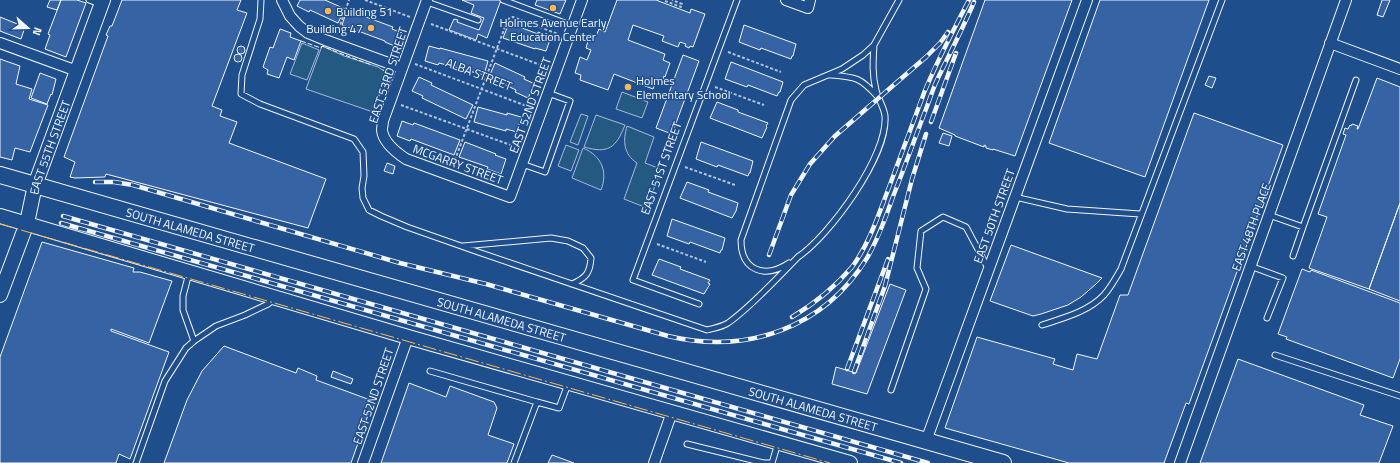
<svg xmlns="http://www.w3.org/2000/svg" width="1400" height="463" font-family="'Titillium Web',sans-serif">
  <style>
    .green { fill: #245a82; stroke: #a8bbd7 }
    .building { fill: #3563a3; stroke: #f2f6ff }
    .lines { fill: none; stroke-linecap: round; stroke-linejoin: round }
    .lane-casing { stroke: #f2f6ff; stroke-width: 7 }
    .street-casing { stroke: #f2f6ff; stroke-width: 12 }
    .secondary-casing { stroke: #f2f6ff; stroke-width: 16 }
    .primary-casing { stroke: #f2f6ff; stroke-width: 18 }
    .path { stroke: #b3c4dc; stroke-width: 2; stroke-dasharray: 3 2; stroke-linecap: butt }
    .lane { stroke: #1f4e8c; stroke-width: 5 }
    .street { stroke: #1f4e8c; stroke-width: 10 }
    .secondary { stroke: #1f4e8c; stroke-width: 14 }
    .primary { stroke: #1f4e8c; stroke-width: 16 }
    .rail-casing { stroke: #f2f6ff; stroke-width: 4.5 }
    .rail { stroke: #1f4e8c; stroke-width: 3; stroke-dasharray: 9; stroke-linecap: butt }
    .fence { stroke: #f2f6ff; stroke-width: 1; stroke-dasharray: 5 2; stroke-linecap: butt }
    .power { stroke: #ffb74d; stroke-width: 1; stroke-dasharray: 14 3 2 3; stroke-linecap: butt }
    .poi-dot { fill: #ffb74d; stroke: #1f4e8c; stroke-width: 1.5 }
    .labels { text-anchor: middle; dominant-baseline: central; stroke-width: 3; stroke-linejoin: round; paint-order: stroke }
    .poi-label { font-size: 12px; fill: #f2f6ff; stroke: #1f4e8c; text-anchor: start }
    .street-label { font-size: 12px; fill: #f2f6ff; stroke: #1f4e8c }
  </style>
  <rect width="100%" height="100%" fill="#1f4e8c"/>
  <path class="green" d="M302,43l17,7 -12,30 -17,-6z
    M322,46l22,10 34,11 9,6 -14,39 -67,-23z
    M622,92l26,10 -6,16 -26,-9z
    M581,114l7,2 -10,29 -8,-3z
    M596,115l29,10c-9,23 -17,29 -41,22z
    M627,126l27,11 -9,26 16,6 -14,39 -23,-9 13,-36c-14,-9 -14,-23 -10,-37z
    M566,145l13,5 -8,21 -13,-5z
    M583,148c19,8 25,24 18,42l-29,-12z"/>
  <path class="building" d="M50,0h11l-4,10 -10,-3z
    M61,0h16l9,3 -20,54 -21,-8 5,-14 -2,-1z
    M122,0h119l-4,10 10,3 -35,93 10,4 -2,6 17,6 -8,21 97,36 -18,49 -202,-54 -1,3 -30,1 -5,-1 5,-15 -11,-5 44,-121 -2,-1 4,-9h2z
    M300,0h25l20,9 -7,14 -28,-13 -1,2 -12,-6z
    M462,0h39l-14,38 -9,-4 -2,6 -27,-10 5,-11 4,1 -1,2 22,8 5,-12 -13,-5 3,-8z
    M537,0h29l-6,14 -25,-9z
    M617,0h39l34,13 1,-4 14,5 -12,33 -3,-1 -1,2 -4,-2 1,-2 -6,-2 -2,5 -16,-6 2,-5 -31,-11 -5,15 37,14 -2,6 7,3 -5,14 -1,-1 -1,4 -6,-2 -4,11 -39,-15 -6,16 -28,-10 1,-5 -6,-2 5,-16 7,3 4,-10 -5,-2 4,-14 6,2 3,-7 6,3z
    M985,0h87l-57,156 -22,-7v1l-7,-2v-2l-2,-1v2l-29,-11v-1l-16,-7z
    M1100,0h109l-64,177 -96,-34z
    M1382,0h8l-7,17 -6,-2z
    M347,10l46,17 -1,2 10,4 -5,14 -12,-5v-1l-43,-16z
    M0,17l25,10 -4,12 -21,-8z
    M509,23l29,11v-2l13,5 -5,14 -11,-3v1l-32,-11z
    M744,25l52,19 -3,12h-1l-1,3 -30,-11 -1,2 -21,-8z
    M280,29l11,4 -1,4 11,4 -7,19 -7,-3 -8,21 -12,-4 1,-4 -5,-3 7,-20 3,1z
    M429,46l11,3v-1l48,13 -4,14 -45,-12 -1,2 -13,-4z
    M237 50a4 4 0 1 1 8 0a4 4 0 1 1-8 0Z
    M234 58a4 4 0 1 1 8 0a4 4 0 1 1-8 0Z
    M683,55l16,6 -27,73 -16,-6z
    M0,59l20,7 -4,18 16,5 -3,10 19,6 -18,47 -15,-4 -3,12 -12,-3z
    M731,62l52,20 -3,10h-1l-2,4 -29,-11 -1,2 -22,-8z
    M495,63l30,14 -1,2 11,5 -7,14 -13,-6 1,-2 -27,-13z
    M40,73l16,6 -4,16 -1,-1 -4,10 -16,-6z
    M1209,76l7,2 -4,10 -7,-3z
    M419,77l13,6 -1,2 42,20 -7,14 -44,-21 1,-2 -11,-5z
    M1377,78l23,9v116l-31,86 -60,-21 18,-51 -9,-3 28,-79 -3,-1 2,-6 3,1 2,-4 1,1 1,-2 6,2 -1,3h1z
    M717,102l21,8v2l30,11 -2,3 1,1 -5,11 -52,-20z
    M478,107l29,8v-2l14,4 -4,15 -11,-3v2l-32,-9z
    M1194,113l89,32 -94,259 -3,-1 -22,60h-95l-124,-35 32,-91 78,22 -2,5 20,6 4,-16 20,5 23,-64h8z
    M402,121l11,4 1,-2 46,17 -6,15 -43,-16 -1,2 -13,-5z
    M943,133l9,3 -3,10 -10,-3z
    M465,142l31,12 -1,1 11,4 -5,15 -14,-5 1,-2 -29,-10z
    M701,142l52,19 -3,12h-1l-1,3 -30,-11 -1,2 -21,-8z
    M387,163l8,3 -2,8 -9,-3z
    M687,182l22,8 -1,2 30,11 -2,8 -4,7 -52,-20z
    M1400,203v98l-31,-12z
    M672,219l53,19 -3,12h-1l-1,3 -30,-11 -1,2 -22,-8z
    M42,242l92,26 -1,4h7l32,9 -23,62 -38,-14v2l58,21 -39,107 -11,-5 -3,9h-116v-106z
    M1011,245l91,33 -6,6 -15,13 -13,8 -27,9 -8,2 -43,-15z
    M659,259l22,8 -1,2 30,11 -2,3 2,1 -6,10 -52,-19z
    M1302,269l8,3 1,-2 89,33v56l-7,19 -107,-39 1,-2 -9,-3z
    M890,284l16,6 -39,104 -35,-10 4,-17 20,6z
    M224,346l72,27 2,-5 19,8 -1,4 57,21 -22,62h-187l23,-63 15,-29z
    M1238,359l126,46 -4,10 33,11 -14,37h-179z
    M333,371l20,8 -2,5 -20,-7z
    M409,383l37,14 4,-11 44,16 3,6 -9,27 26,9 -7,19h-126z
    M552,455l22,8h-26z"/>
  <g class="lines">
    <defs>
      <path id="lane" d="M89,0l11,4
        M261,0l-1,19 -18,56 -1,19 19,10 94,35 9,13 1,24 -2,12 1,10 6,12 12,6 26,11 74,26 226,77c7,-2 15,-3 21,-7 24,-17 50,-46 71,-67
        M503,0l70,26
        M427,2l51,18
        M830,75c25,2 30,2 47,21
        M522,164l23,8 25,-71 -22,-8
        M1015,197l52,12 73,5
        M1269,215l34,12 53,-147
        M463,246l88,-8 17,3 15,7 8,10c-1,15 -5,20 -19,26
        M1293,256l10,-29
        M798,257c32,-22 90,-101 87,-141 -1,-9 -7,-17 -9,-26 -4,-15 -3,-29 -2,-45
        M789,263c-24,16 -48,8 -48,-23l50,-140 13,-15 38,-16 21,-14 11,-10 25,-45
        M1250,266l33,12 -16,40
        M189,273l-6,23v14l11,31
        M699,304l-66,-24 104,-280
        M1042,325c21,-7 46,-13 62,-30 7,-8 12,-17 17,-26l101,-269
        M1275,355l125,41
        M430,371l107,31
        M891,390l35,-101 -9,-21 4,-37 22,-14 23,10 22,41
        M687,444l77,19
        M136,463l29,-82 21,-33 8,-7 22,-15 29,-11 23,-11 6,-5
        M514,463l23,-61 22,6 9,-24
        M765,463h7l6,-20"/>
      <path id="street" d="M282,0l8,16 9,10 9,7 17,7 77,28
        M427,0l-44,121c0,3 -1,6 -1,9 1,12 15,23 24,29l104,38 72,-197
        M786,0l22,8 2,-8
        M0,43l77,28
        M1330,43l70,26
        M926,441l161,-441
        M363,463l45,-126
        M654,463l18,-51
        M1180,463l166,-463"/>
      <g id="secondary">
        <path d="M0,216l408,121 442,126"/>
        <path id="s1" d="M0,295l27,-72 8,-38 68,-185"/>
      </g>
      <g id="primary">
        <path id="s2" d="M0,175l1003,288"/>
      </g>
    </defs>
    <use href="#lane" class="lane-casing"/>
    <use href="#street" class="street-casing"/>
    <use href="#secondary" class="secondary-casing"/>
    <use href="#primary" class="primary-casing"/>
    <path class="path" d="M365,0l45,17
      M665,1l16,6 1,-3 -10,-4
      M431,24l115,43
      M337,34l12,-34
      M728,52l53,20
      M415,64l117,44
      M715,87l49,18
      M401,105l115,42
      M453,165l55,-146 5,-2 45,17
      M685,167l50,18
      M657,244l49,18"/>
    <use href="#lane" class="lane"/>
    <use href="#street" class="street"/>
    <use href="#secondary" class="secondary"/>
    <use href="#primary" class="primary"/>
    <defs>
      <path id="rail" d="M931,122l25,-69
        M95,182h19l19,3 267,78 86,21 182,52c79,19 156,-8 199,-78 12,-20 19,-42 27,-64 11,-28 21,-56 32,-85 4,-10 7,-21 12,-31 12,-25 25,-50 36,-76
        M63,216l865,247
        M61,223l840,240
        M769,255l22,-60 19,-31 25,-28 91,-79 14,-14 8,-11
        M792,317c22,-13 43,-30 60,-50 17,-23 26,-51 36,-77 12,-32 24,-65 36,-97 13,-32 29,-62 45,-93
        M847,369l41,-110
        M854,372l31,-86 27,-107 14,-45"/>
    </defs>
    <use href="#rail" class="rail-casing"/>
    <use href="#rail" class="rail"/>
    <path class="fence" d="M301,41l20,7 1,-2c17,7 33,13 50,19
      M373,112l14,-39 -5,-4"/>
    <path class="power" d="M0,224l830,239"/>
  </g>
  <g class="poi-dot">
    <circle cx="553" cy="8" r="4"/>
    <circle cx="328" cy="11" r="4"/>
    <circle cx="371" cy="28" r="4"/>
    <circle cx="628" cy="87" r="4"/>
  </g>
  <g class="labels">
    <g class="poi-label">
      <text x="336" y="11">Building 51</text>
      <text x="553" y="22" text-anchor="middle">Holmes Avenue Early<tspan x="553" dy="14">Education Center</tspan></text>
      <text x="363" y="28" text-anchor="end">Building 47</text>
      <text x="636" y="80">Holmes<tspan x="636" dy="14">Elementary School</tspan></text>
    </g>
    <g class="street-label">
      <text transform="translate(479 74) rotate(21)">ALBA STREET</text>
      <text transform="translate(388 75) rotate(-72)">EAST 53RD STREET</text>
      <text transform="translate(530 105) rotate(-70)">EAST 52ND STREET</text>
      <text stroke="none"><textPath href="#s1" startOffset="156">EAST 55TH STREET</textPath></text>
      <text transform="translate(458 164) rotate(20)">MCGARRY STREET</text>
      <text transform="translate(661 168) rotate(-70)">EAST 51ST STREET</text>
      <text transform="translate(994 216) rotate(-70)">EAST 50TH STREET</text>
      <text transform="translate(1251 227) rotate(-70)">EAST 48TH PLACE</text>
      <text stroke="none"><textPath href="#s2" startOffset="198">SOUTH ALAMEDA STREET</textPath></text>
      <text stroke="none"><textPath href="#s2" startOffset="522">SOUTH ALAMEDA STREET</textPath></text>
      <text transform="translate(373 396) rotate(-71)">EAST 52ND STREET</text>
      <text stroke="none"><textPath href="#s2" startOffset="846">SOUTH ALAMEDA STREET</textPath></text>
    </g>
  </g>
  <g transform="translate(28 28) rotate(110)" stroke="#1f4e8c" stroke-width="3" paint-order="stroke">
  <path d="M0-3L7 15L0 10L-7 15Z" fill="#f2f6ff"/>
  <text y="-6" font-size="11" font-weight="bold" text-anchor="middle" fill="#f2f6ff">N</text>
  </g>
</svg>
